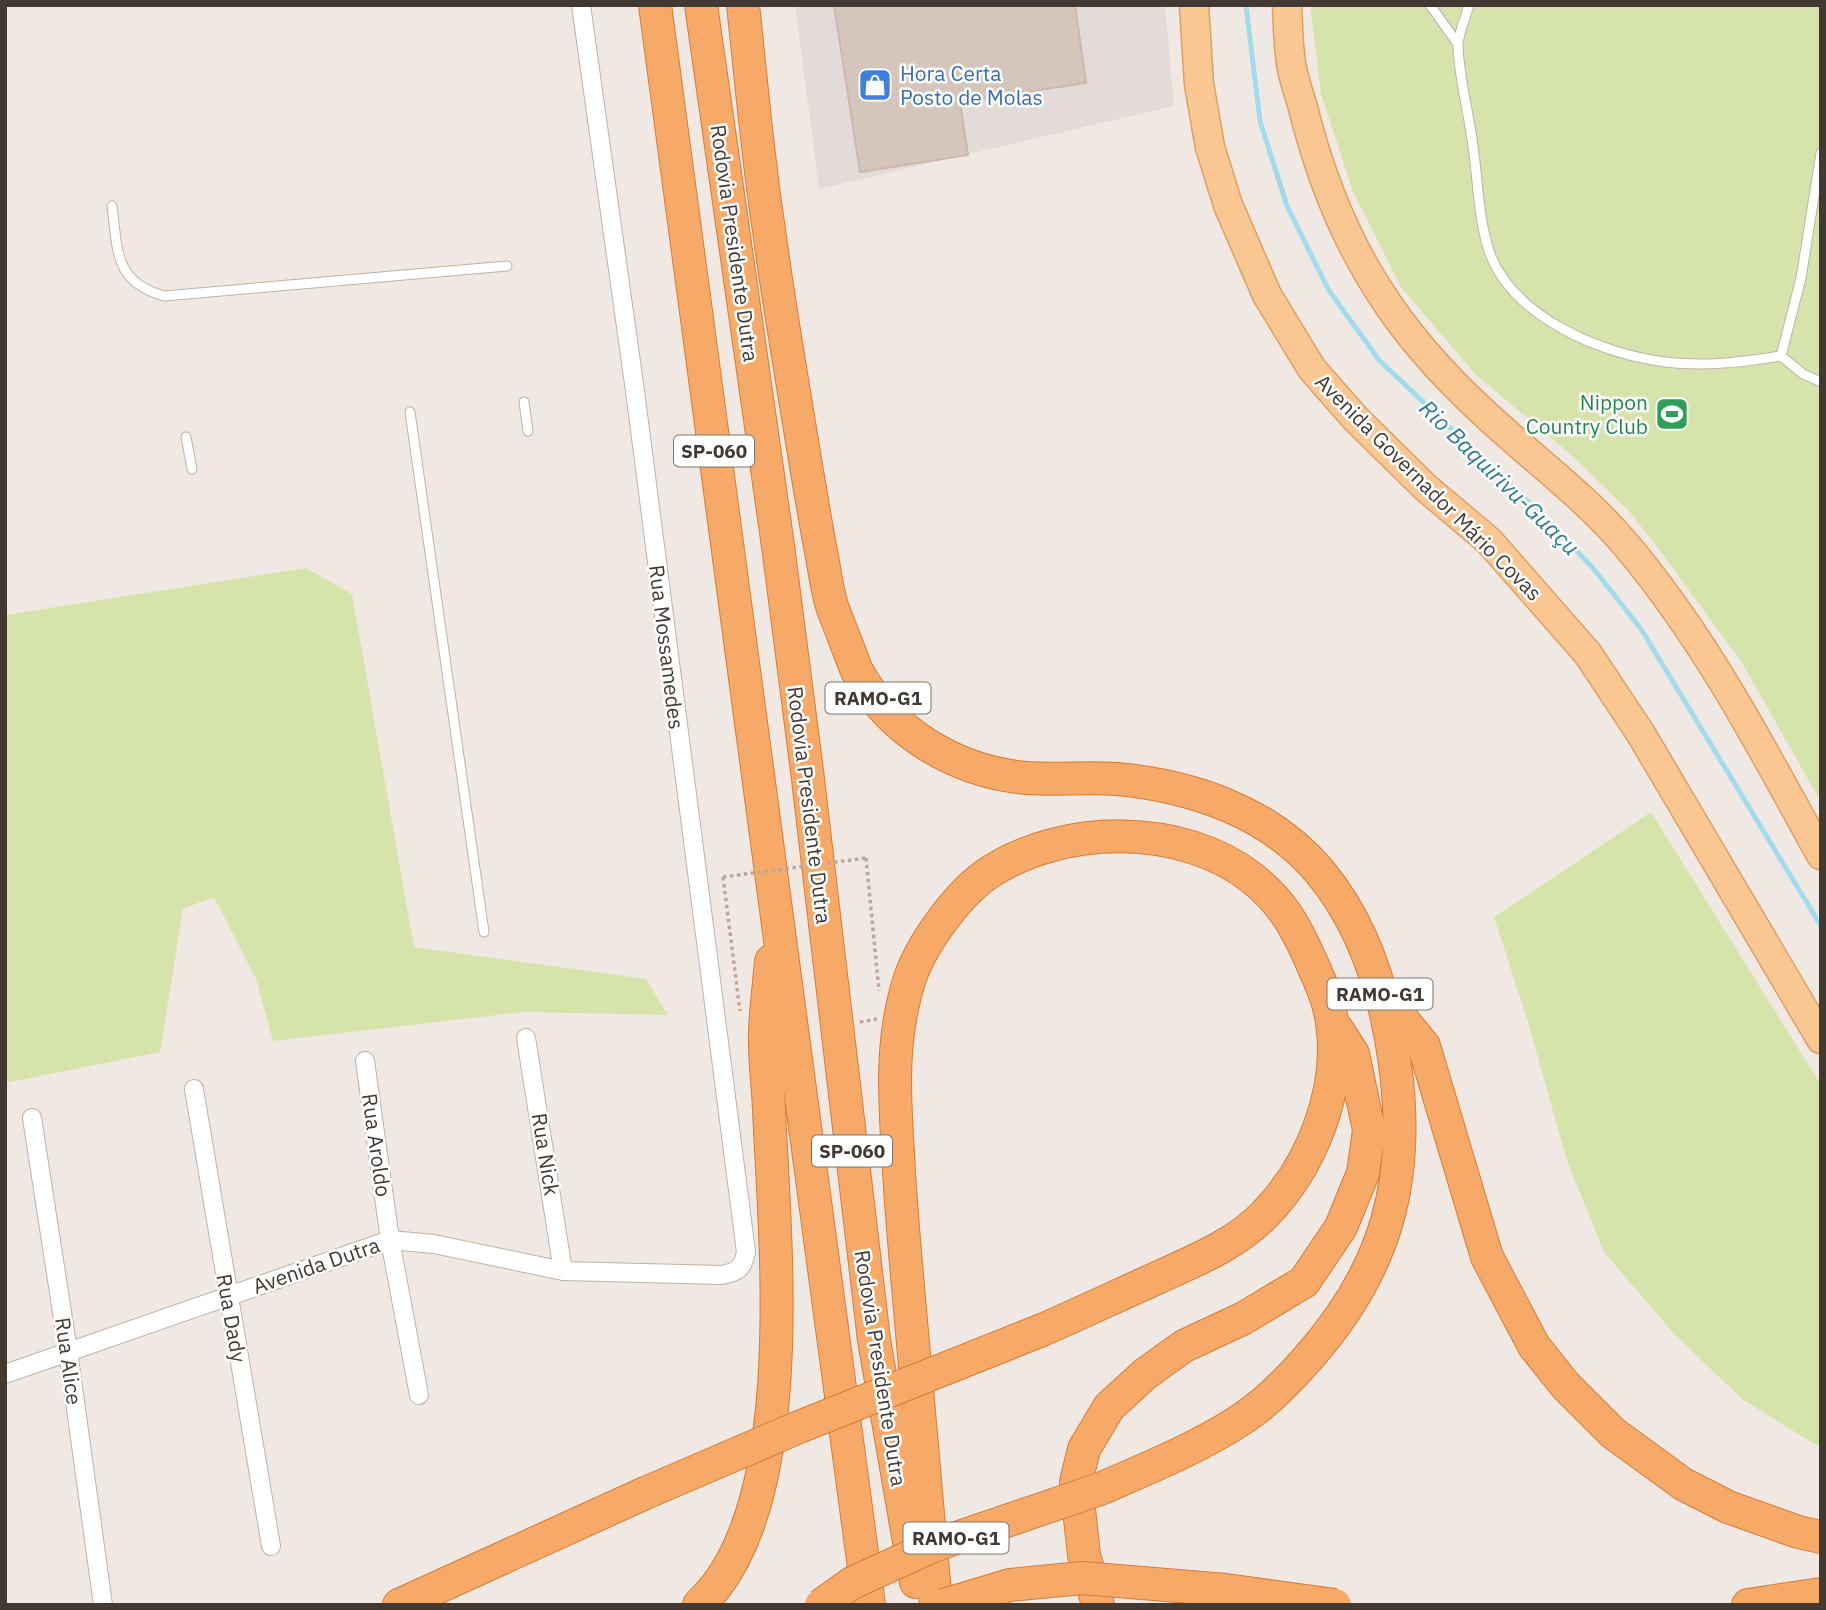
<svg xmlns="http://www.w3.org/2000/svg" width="1826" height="1610" font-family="'IBM Plex Sans',sans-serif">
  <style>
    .industrial { fill: #e2dbd8 }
    .green { fill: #d6e4ac }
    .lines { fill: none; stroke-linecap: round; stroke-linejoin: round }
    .stream { stroke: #a0dcec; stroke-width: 5 }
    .building { fill: #d4c6bc; stroke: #ccb9ac; stroke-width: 2 }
    .service-casing { stroke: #beb2a9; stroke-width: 11 }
    .minor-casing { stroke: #beb2a9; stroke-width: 20 }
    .primary-casing { stroke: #dda064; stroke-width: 31 }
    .motorway-casing { stroke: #d67b37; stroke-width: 34 }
    .path { stroke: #bca898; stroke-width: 3.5; stroke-dasharray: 3.5 3.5; stroke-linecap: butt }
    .service { stroke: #fff; stroke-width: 9 }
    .minor { stroke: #fff; stroke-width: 18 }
    .primary { stroke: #fac792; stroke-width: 28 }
    .motorway { stroke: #f7aa67; stroke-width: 32 }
    .motorway-bridge-casing { stroke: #d67b37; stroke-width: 34; stroke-linecap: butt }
    .path-bridge { stroke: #bca898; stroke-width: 3.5; stroke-dasharray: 3.5 3.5; stroke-linecap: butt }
    .motorway-bridge { stroke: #f7aa67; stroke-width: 32 }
    .labels { text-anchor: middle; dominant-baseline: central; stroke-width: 5; stroke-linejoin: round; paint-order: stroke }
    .shield { fill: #fff; stroke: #7b7470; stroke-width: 2 }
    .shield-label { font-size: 19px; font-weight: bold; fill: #423933 }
    .shop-label { font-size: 21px; fill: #366cbe; stroke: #fff; text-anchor: start }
    .street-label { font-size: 21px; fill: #423933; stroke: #fff }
    .leisure-label { font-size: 21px; fill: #27864d; stroke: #fff; text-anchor: end }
    .water-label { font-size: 23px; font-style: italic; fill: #2d7b91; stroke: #fff }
  </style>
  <rect width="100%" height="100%" fill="#f0e9e3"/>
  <path class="industrial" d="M795,5h370l9,101 -355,83z"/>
  <path class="green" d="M1310,5h511v797l-79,-139 -84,-115 -30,-38 -58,-56 -95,-80 -74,-87 -48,-95 -32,-98z
    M306,568l46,26 62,353 232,32 22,36 -144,-3 -251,29 -17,-62 -42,-82 -31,12 -23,143 -155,31v-468z
    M1651,812l170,273v360h-5l-74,-46 -68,-65 -70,-82 -37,-91 -40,-142 -33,-102z"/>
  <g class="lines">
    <path class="stream" d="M1246,5l14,116 27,85 41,83 51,71 161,153 53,55 48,61 180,297"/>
  </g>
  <path class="building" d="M834,5h241l11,78 -126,19 8,53 -108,17z"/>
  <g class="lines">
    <defs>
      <path id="service" d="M1430,5l28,39
        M1469,5c-3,12 -11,28 -11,41 1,33 11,67 15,100 5,34 5,71 16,105 23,66 112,103 176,111 39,5 78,0 116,-6l22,18 18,8
        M112,206c6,45 2,76 52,90l343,-30
        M1781,356l20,-78 20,-125
        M524,402l4,29
        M410,412l74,520
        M186,437l6,32"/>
      <path id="minor" d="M526,1038l37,233
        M365,1061l25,179 29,155
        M194,1089l77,457
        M32,1118l36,233 35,254
        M5,1374l385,-134 44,4 129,27 159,4c16,-3 21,-7 24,-23l-111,-861 -54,-386"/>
      <path id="primary" d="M1194,5l5,79 11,63 18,58 39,90 45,74 44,50 69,68 64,54 99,113 53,80 180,305
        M1287,5c1,19 1,39 4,58 2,14 7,28 11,41 16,65 40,129 76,185 28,45 68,89 106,124 48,45 101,83 143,133 79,94 135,202 194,309"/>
      <path id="motorway" d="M655,5l214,1600
        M701,5l77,541 29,225 67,569 42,242
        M743,5c8,73 14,146 25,218 9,69 21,138 32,206 7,43 14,86 22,128 3,16 5,33 10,49 4,12 10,25 14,37 4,9 7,19 11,28 34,62 100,101 170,107 30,2 60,-1 90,1 75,7 153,33 203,93 44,53 66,124 75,192 16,117 -9,206 -87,294 -20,23 -41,45 -66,61 -44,29 -94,49 -142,70
        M1386,999l38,47 63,211 47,89 32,40 47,47 70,51 45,23 70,25 23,5
        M399,1605l244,-111
        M699,1605c6,-7 13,-13 18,-20 81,-109 58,-343 52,-475 -1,-26 -5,-53 -4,-79 1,-23 4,-47 6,-70
        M936,1605c-9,-106 -18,-212 -28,-318 -4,-45 -8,-90 -10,-134 -4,-61 -7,-117 12,-175 12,-35 49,-86 80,-106 74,-48 192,-49 262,6 30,24 43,47 58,81 9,20 19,41 22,63 10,68 -20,144 -67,192 -28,30 -71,47 -108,64 -38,17 -76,35 -115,52
        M1098,1605l-14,-50 -8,-73 8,-33 25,-42 36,-33 39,-28 60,-28 60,-36 37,-55 22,-54 6,-43 -16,-76 -16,-25
        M1748,1605l73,-11"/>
    </defs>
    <use href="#service" class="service-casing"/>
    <use href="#minor" class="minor-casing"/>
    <use href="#primary" class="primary-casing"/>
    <use href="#motorway" class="motorway-casing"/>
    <path class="path" d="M866,858l13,133
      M723,877l17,134
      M860,1022l17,-3"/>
    <use href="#service" class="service"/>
    <use href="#minor" class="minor"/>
    <use href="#primary" class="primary"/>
    <use href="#motorway" class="motorway"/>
    <defs>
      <path id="motorway-bridge" d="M643,1494l156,-67 243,-97
        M821,1605l31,-22 81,-37 167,-57
        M943,1605l67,-20 72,-7 144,12 109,15"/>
    </defs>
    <use href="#motorway-bridge" class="motorway-bridge-casing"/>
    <path class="path-bridge" d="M723,877l143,-19"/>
    <use href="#motorway-bridge" class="motorway-bridge"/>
  </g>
  <defs>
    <symbol id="shop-square" viewBox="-11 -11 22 22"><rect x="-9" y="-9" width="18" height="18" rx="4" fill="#3f7fe0" stroke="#fff"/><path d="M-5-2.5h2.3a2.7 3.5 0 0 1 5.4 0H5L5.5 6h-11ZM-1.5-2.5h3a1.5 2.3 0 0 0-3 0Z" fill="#fff"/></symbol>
    <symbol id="stadium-square" viewBox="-11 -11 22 22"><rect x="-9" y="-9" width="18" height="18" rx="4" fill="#2e9e5b" stroke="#fff"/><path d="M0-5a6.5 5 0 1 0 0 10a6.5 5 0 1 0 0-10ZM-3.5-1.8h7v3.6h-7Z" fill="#fff"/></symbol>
  </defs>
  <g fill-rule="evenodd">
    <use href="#shop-square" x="856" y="66" width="38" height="38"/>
    <use href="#stadium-square" x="1653" y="395" width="38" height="38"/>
  </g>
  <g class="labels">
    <g class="shield">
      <rect x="674" y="435.5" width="80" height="31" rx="5"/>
      <rect x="825.5" y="682.5" width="105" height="31" rx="5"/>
      <rect x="1327.5" y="978.5" width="105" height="31" rx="5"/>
      <rect x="812" y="1135.5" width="80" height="31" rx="5"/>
      <rect x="903.5" y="1522.5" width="105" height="31" rx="5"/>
    </g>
    <g class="shield-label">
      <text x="714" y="451">SP-060</text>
      <text x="878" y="698">RAMO-G1</text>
      <text x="1380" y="994">RAMO-G1</text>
      <text x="852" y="1151">SP-060</text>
      <text x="956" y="1538">RAMO-G1</text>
    </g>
    <g class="shop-label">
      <text x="900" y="73">Hora Certa<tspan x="900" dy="24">Posto de Molas</tspan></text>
    </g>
    <g class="street-label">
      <text transform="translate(735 243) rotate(82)">Rodovia Presidente Dutra</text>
      <text transform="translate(1429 487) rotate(45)">Avenida Governador Mário Covas</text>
      <text transform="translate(667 647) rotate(83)">Rua Mossamedes</text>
      <text transform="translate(810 805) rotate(83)">Rodovia Presidente Dutra</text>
      <text transform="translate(377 1145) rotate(82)">Rua Aroldo</text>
      <text transform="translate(546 1154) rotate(81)">Rua Nick</text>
      <text transform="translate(316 1265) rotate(-19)">Avenida Dutra</text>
      <text transform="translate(232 1318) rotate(80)">Rua Dady</text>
      <text transform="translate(69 1361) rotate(82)">Rua Alice</text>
      <text transform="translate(881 1368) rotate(81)">Rodovia Presidente Dutra</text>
    </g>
    <g class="leisure-label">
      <text x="1648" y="402">Nippon<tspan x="1648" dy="24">Country Club</tspan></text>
    </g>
    <g class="water-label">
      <text transform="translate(1500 477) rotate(44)">Rio Baquirivu-Guaçu</text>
    </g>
  </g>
  <rect width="1826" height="1610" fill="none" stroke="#423933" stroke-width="14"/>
</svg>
